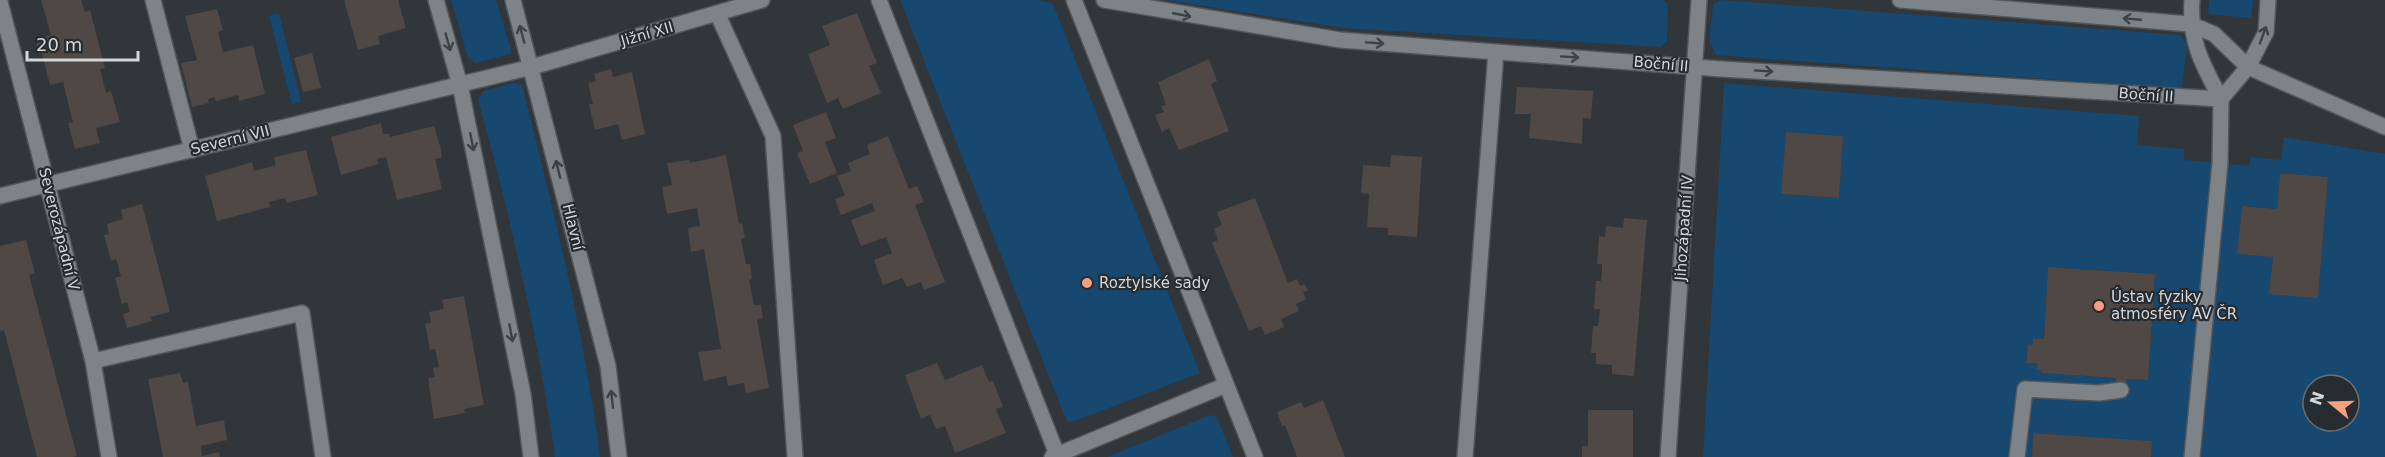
<svg xmlns="http://www.w3.org/2000/svg" width="2385" height="457" font-family="'DejaVu Sans',sans-serif">
  <style>
    .green { fill: #164870; fill-rule: evenodd }
    .building { fill: #4f4845 }
    .lines { fill: none; stroke-linecap: round; stroke-linejoin: round }
    .minor-casing { stroke: #515559; stroke-width: 18 }
    .minor { stroke: #7e8388; stroke-width: 15 }
    .oneway { stroke: #3d4246 }
    .poi-dot { fill: #f2a080; stroke: #272c30; stroke-width: 2 }
    .labels { text-anchor: middle; dominant-baseline: central; stroke-width: 4.5; stroke-linejoin: round; paint-order: stroke }
    .street-label { font-size: 15px; fill: #d4d7da; stroke: #272c30 }
    .poi-label { font-size: 15px; fill: #d4d7da; stroke: #272c30; text-anchor: start }
  </style>
  <rect width="100%" height="100%" fill="#31363a"/>
  <path class="green" d="M451,0h45l16,53 -36,10 -8,-5z
    M900,0h139l14,4 147,369 -125,48 -8,1z
    M1166,0h496l6,4 -1,36 -6,7 -317,-19z
    M1722,0l458,35 7,11 -5,41 -11,1 -455,-33 -7,-13 4,-38z
    M2209,0h44l-2,18 -43,-4z
    M279,13l22,89 -9,2 -23,-88z
    M513,83l9,2c31,123 62,246 78,372h-45c-17,-122 -45,-240 -77,-358l6,-8z
    M1724,83l415,33 -2,29 47,4v11l65,6 1,-9 31,3 3,-23 101,17v303h-234v-16l-118,-8 -1,24h-329zM1786,132l57,4 -4,62 -58,-4zM2280,173l48,4 -10,121 -45,-41 -35,-3 4,-48 35,3zM2048,267l107,7 -7,106 -22,-1v5l-11,-1 1,-5 -74,-5 -1,-3h-5l1,-7 -11,-1 2,-18 5,1v-7l11,1zM2313,385h36v36h-36z
    M1210,415l7,2 16,40h-126z"/>
  <path class="building" d="M41,0h40l4,12 5,-2 15,58 -5,1 6,24 5,-2 9,31 -24,6 4,15 -25,6 -7,-26 5,-1 -10,-40 -13,3 -8,-31h-3l-4,-15 16,-4z
    M344,0h54l8,28 -28,8 2,8 -22,6z
    M217,9l6,21 -5,2 5,20 30,-7 12,49 -26,7 -1,-6 -22,6 -2,-4 -6,2 1,4 -17,4 -11,-44 16,-3 -12,-44z
    M857,13l20,50 -8,3 12,27 -38,16 -5,-11 -11,5 -19,-49 22,-9 -8,-19z
    M312,53l9,35 -18,4 -9,-34z
    M1209,59l8,22 -6,3 18,47 -50,19 -10,-22 -7,4 -7,-17 9,-3 -3,-6 5,-1 -8,-23z
    M611,69l2,8 19,-5 13,62 -23,6 -4,-16 -23,6 -6,-26h4l-5,-21 8,-2 -2,-7z
    M1517,87l76,4 -2,28 -8,-1 -1,26 -53,-6 2,-24h-16z
    M826,112l10,26 -11,4 12,31 -27,11 -13,-31 6,-2 -10,-26z
    M381,123l2,11h6l1,3 44,-11 8,27 -1,5 -6,1 7,30 -45,11 -11,-43 -9,2 2,5 -38,11 -10,-38z
    M1786,132l57,4 -4,62 -58,-4z
    M888,136l21,53 8,-3 7,16 -9,3 30,77 -21,8 -3,-8 -14,5 -5,-9 -19,7 -9,-25 18,-7 -6,-16 -25,9 -10,-26 24,-9 -3,-8 -31,12 -6,-16 10,-4 -8,-19 14,-5 -3,-8 22,-9 -3,-9z
    M306,150l12,45 -31,8 -2,-5 -16,4 1,5 -53,14 -12,-45 47,-14 2,9 22,-6 -2,-8z
    M726,155l13,69 3,-1 3,15 -4,1 5,25h4l2,15 -3,1 5,25h7l2,13 -6,2 12,68 -23,5 -2,-10 -16,3 -2,-10 -22,5 -6,-29 23,-3 -17,-100 -13,3 -3,-24 12,-2 -3,-18 -30,6 -5,-27 10,-2 -5,-22 22,-3 1,3z
    M1391,155l31,2 -5,80 -29,-2v-7l-21,-1 2,-33 -8,-1 2,-28 27,2z
    M2280,173l48,4 -10,121 -49,-4 4,-37 -36,-3 5,-48 35,3z
    M1255,198l33,85 9,-4 3,7 5,-2 3,7 -5,1 3,7 -10,5 3,7 -18,8 3,8 -19,8 -4,-9 -12,5 -37,-88 6,-3 -4,-11 8,-4 -5,-13z
    M142,204l28,108 -20,5 2,4 -25,7 -4,-14 7,-2 -3,-10 -5,2 -7,-26 6,-2 -5,-17 -5,2 -7,-26 5,-1 -2,-10 16,-5 -2,-9z
    M1624,218l23,2 -13,156 -22,-2v-9l-16,-1v-11h-5l2,-27h5l2,-17h-6l2,-28h5l1,-8v-9h-5l2,-28 6,1 1,-11 17,2z
    M26,240l9,33 -6,2 48,181 -5,1h-35l-33,-127 -4,1v-85z
    M2048,267l107,7 -7,106 -22,-1 1,5 -12,-1 1,-5 -74,-5 -1,-3h-5l1,-7h-11l2,-19 5,1v-7l11,1z
    M464,296l20,109 -20,4 1,4 -31,6 -6,-41 7,-1 -2,-9 6,-1 -4,-18 -5,1 -5,-26 6,-1 -2,-11 15,-3 -2,-9z
    M937,363l8,17 37,-15 7,17 4,-1 10,26 -7,2 10,24 -51,20 -10,-27 -9,3 -6,-14 -9,4 -16,-44z
    M180,373l3,10 5,-1 8,44 28,-6 3,20 -26,6 1,10 17,-4 1,5h-57l-15,-78z
    M1323,400l22,57h-48l-12,-32 -3,1 -5,-14 24,-10 3,6z
    M1588,410h45v47h-51v-11h6z
    M2033,433l119,8 -1,16h-119z"/>
  <g class="lines">
    <defs>
      <path id="minor" d="M153,0l39,150
        M436,0l24,85 63,309 8,63
        M513,0l95,366 11,91
        M879,0l179,457
        M1074,0l181,457
        M1104,0l236,40 381,29 500,30
        M1900,0l290,24 24,10 34,33 137,60
        M2192,0c-3,41 10,64 29,99
        M0,2l93,359 16,96
        M717,13l56,123 22,321
        M2221,99l27,-32 18,-35 2,-32
        M0,196l532,-129 230,-67
        M93,361l209,-48 21,144
        M1052,457l174,-72
        M1465,457l31,-405
        M1668,457l31,-457
        M2017,457l8,-68 74,4 22,-3
        M2192,457l28,-294 1,-64"/>
    </defs>
    <use href="#minor" class="minor-casing"/>
    <use href="#minor" class="minor"/>
  </g>
  <defs><path id="oneway-shaft" d="M-6 0H5M1.5-3L5.5 0L1.5 3" fill="none" stroke-width="1.6" stroke-linecap="round" stroke-linejoin="round" transform="scale(1.5)"/></defs>
  <g class="oneway">
    <use href="#oneway-shaft" transform="translate(1182 15) rotate(11)"/>
    <use href="#oneway-shaft" transform="translate(2132 19) rotate(-175)"/>
    <use href="#oneway-shaft" transform="translate(522 34) rotate(-105)"/>
    <use href="#oneway-shaft" transform="translate(2263 35) rotate(-70)"/>
    <use href="#oneway-shaft" transform="translate(448 42) rotate(74)"/>
    <use href="#oneway-shaft" transform="translate(1375 43) rotate(4)"/>
    <use href="#oneway-shaft" transform="translate(1570 57) rotate(4)"/>
    <use href="#oneway-shaft" transform="translate(1764 71) rotate(4)"/>
    <use href="#oneway-shaft" transform="translate(472 142) rotate(79)"/>
    <use href="#oneway-shaft" transform="translate(558 169) rotate(-104)"/>
    <use href="#oneway-shaft" transform="translate(511 333) rotate(79)"/>
    <use href="#oneway-shaft" transform="translate(612 399) rotate(-97)"/>
  </g>
  <g class="poi-dot">
    <circle cx="1087" cy="283" r="6"/>
    <circle cx="2099" cy="306" r="6"/>
  </g>
  <g class="labels">
    <g class="street-label">
      <text transform="translate(647 34) rotate(-16)">Jižní XII</text>
      <text transform="translate(1661 64) rotate(5)">Boční II</text>
      <text transform="translate(2146 95) rotate(4)">Boční II</text>
      <text transform="translate(230 140) rotate(-14)">Severní VII</text>
      <text transform="translate(573 227) rotate(76)">Hlavní</text>
      <text transform="translate(1684 228) rotate(-86)">Jihozápadní IV</text>
      <text transform="translate(59 229) rotate(76)">Severozápadní V</text>
    </g>
    <g class="poi-label">
      <text x="1099" y="283">Roztylské sady</text>
      <text x="2111" y="297">Ústav fyziky<tspan x="2111" dy="17">atmosféry AV ČR</tspan></text>
    </g>
  </g>
  <g transform="translate(2331 403) rotate(289)"><circle r="28" fill="#272c30" stroke="#6c7074" stroke-width="1.5"/>
  <path d="M0-4.5L10 22L0 15L-10 22Z" fill="#f2a080"/>
  <text y="-9" font-size="16" font-weight="bold" text-anchor="middle" fill="#d4d7da">N</text>
  </g>
  <path d="M27 51v9h111v-9" fill="none" stroke="#d4d7da" stroke-width="3"/>
  <text x="36" y="51" font-size="18" fill="#d4d7da" stroke="#272c30" stroke-width="4.5" paint-order="stroke">20 m</text>
</svg>
